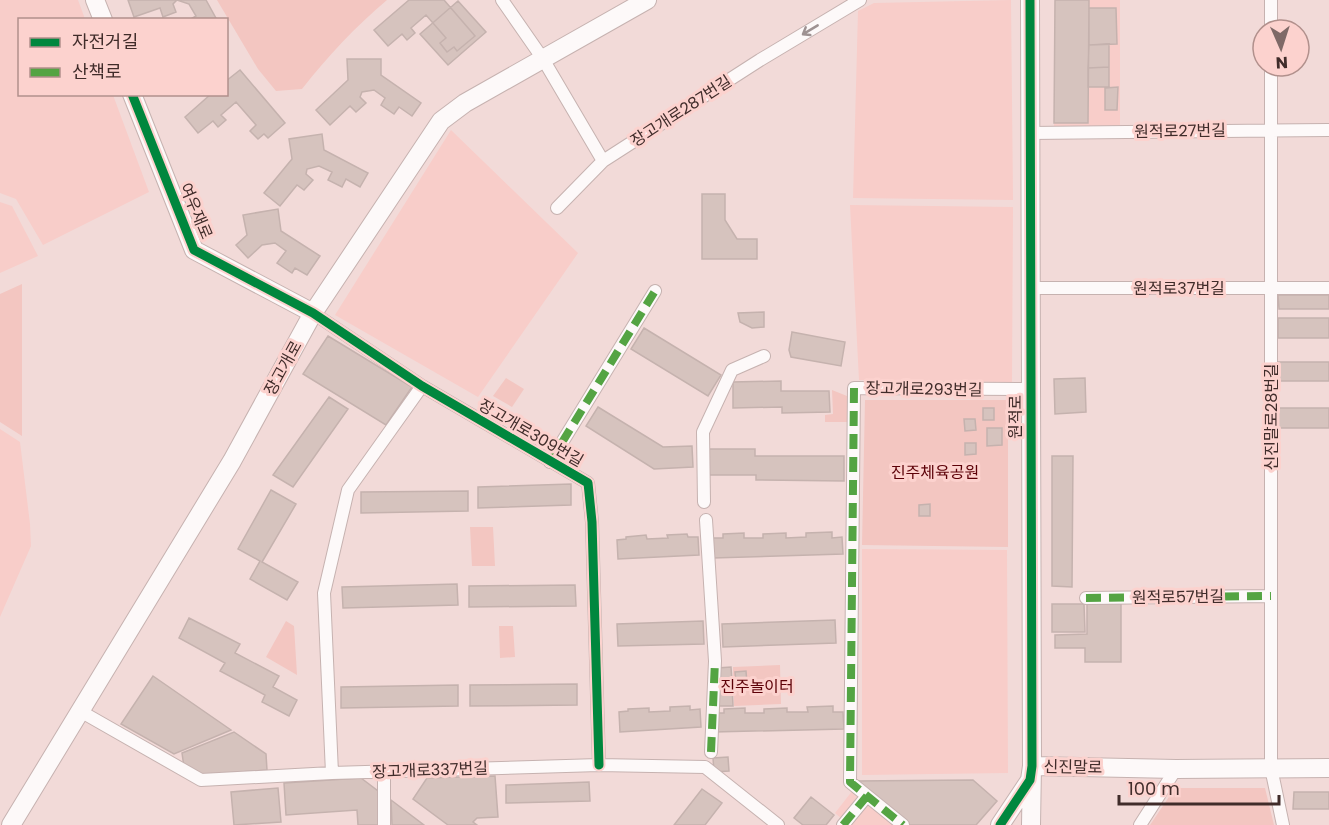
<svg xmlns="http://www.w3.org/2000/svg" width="1329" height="825" font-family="Poppins,'Noto Sans KR',sans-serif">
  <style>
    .built { fill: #f8cdc9 }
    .green { fill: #f3c6c1 }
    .building { fill: #d6c3be; stroke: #c5b2ae; stroke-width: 1.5 }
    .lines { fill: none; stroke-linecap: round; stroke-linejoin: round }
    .street-casing { stroke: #c6b2b0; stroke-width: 14 }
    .secondary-casing { stroke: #c6b2b0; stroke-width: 20 }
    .street { stroke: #fdf9f9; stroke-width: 12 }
    .secondary { stroke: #fdf9f9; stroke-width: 18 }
    .quiet { stroke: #54a443; stroke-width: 8; stroke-dasharray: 15 8; stroke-linecap: butt }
    .cycleway-casing { stroke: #fcd2ce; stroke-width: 13 }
    .cycleway { stroke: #00873e; stroke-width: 9 }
    .oneway { stroke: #9e9292 }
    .labels { text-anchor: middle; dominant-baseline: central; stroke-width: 6; stroke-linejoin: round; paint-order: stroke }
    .street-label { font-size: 16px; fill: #402c2a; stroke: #fcd2ce }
    .park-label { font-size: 16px; fill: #5c0007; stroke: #fcd2ce }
  </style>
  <rect width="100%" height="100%" fill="#f2dad8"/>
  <path class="built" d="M0,0h78l7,19 -65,1v74l93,1 36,97 -106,53 -27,-46 -16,-6z
    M1011,0l2,200 -160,-2 5,-187 16,-8z
    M1055,0h65v127l-66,1z
    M451,130l127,123 -100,144 -143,-82z
    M0,202l12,4 26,50 -38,17z
    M850,205l163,2 -1,175 -153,-2z
    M0,429l20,13 10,82 1,22 -31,71z
    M862,549l145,1 1,223 -146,2z
    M853,790l44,35h-48l-14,-12z"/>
  <path class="green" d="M217,0h170c-32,27 -59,56 -85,89l-26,2 -18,-22z
    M22,284v152l-22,-14v-128z
    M506,378l18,11 -12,18 -19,-11z
    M832,390l15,6v26h-22v-7l8,-1z
    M865,400h143v147l-146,-2z
    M470,527h23l2,39h-23z
    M286,621l8,5 3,49 -31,-18z
    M499,626h14l2,31 -15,1z
    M780,665l1,39 -47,2 -1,-39z
    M1175,788h90l9,37h-124z"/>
  <path class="building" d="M128,0h78l11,20h-28l7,-4 -7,-12 -12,-4 -4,4 3,8 -13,5 -3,-9 -26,9z
    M409,0h35l31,36 -18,15 -3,-4 -7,5 -7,-9 6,-5 -20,-23 -15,13 4,5 -8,7 -5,-6 -14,12 -14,-16z
    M1055,0h34l-1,123h-34z
    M458,1l28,31 -38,33 -28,-31z
    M1089,8h27l1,36 -28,1z
    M1109,44v23l-21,1 1,-23z
    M347,59h34v16l40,28 -9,13 -13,-9 -5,7 -13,-9 4,-7 -11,-8 -12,2 -2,5 6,6 -10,9 -6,-6 -20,19 -14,-15 32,-30z
    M1109,67v20h-21v-19z
    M240,70l45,53 -17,15 -4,-4 -6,5 -8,-8 6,-6 -20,-23 -15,13 5,5 -8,7 -5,-6 -15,12 -13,-16 26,-23h15v-13z
    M1118,87l-1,23h-12v-22z
    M322,134l2,16 44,23 -8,14 -14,-8 -4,8 -14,-7 4,-8 -13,-6 -12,3 -1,5 7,6 -9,10 -7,-5 -17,21 -16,-13 28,-34 -3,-20z
    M702,194h23v26l12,19h20v20h-55z
    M278,209l3,22 39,25 -13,19 -12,-7 -3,5 -15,-10 9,-12 -11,-8 -13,2 -14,13 -12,-13 11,-10 -4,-20z
    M1278,295h51v14h-50z
    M764,312v15l-12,1 -12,-6 -2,-9z
    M1278,318h51v20h-51z
    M644,328l77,47 -13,21 -77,-47z
    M792,332l53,10 -4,24 -50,-9 -2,-7z
    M328,336l84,51 -26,38 -83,-51z
    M1278,362h51v19h-51z
    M1085,378l1,34 -31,2 -1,-35z
    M781,381v10h48l1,21 -48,1v-6l-49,1v-26z
    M329,397l19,12 -55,78 -20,-12z
    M598,407l65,40 29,-1 1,21 -39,2 -68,-43z
    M983,408h11v12h-11z
    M1278,408h51v20h-51z
    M964,419h11l1,11 -11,1z
    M987,428h15v17l-15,1z
    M965,443h11v11l-11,1z
    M708,449h47v7h89v25l-88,-1v-5h-48z
    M1052,456h21l-1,131 -20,-1z
    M571,484v21l-93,3v-21z
    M271,490l25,14 -34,58 36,20 -11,18 -37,-21 10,-18 -22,-12z
    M468,491v20l-107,2v-21z
    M930,504v12h-11v-11z
    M832,532v6l10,-1 1,17 -130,4v-20h10v-4l21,-1v5h19v-4l23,-1v5l20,-1v-4z
    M687,534l1,3h10l1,18 -81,4 -1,-19 9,-1v-2l20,-2 1,4 21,-1 -1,-3z
    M457,584l1,21 -115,3 -1,-21z
    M575,585l1,21 -107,1v-21z
    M1087,603h34v59h-36v-14h-30v-13l32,-1z
    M1052,604h32l1,28h-33z
    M189,618l51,26 -5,9 44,23 -6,11 24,13 -8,16 -27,-14 3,-7 -45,-24 5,-8 -46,-25z
    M835,620l1,23 -113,4 -1,-23z
    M703,621l1,23 -86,2 -1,-22z
    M731,667l1,14h-14l-1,-13z
    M746,671l1,12h-11l-1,-11z
    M153,676l78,54 -57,24 -53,-30z
    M577,684v21l-107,1v-21z
    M458,685v21l-117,2v-21z
    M732,685l1,21h-16v-20z
    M690,706v4l10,-1 1,18 -81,5 -1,-20 9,-1v-2l21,-1v4l21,-1v-4z
    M833,706v6h10l1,17 -130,3v-19h10v-4l21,-1v5h19v-4l23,-1v4h21l-1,-5z
    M234,732l32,22 1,16 -65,5 -18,-8 -2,-14z
    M728,757l1,14 -15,1 -1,-14z
    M495,776l3,41 -21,1 -4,4 4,3h-29l-35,-26 14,-21z
    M361,778l17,13 2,34h-22l-1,-15 -71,5 -2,-32z
    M973,780l24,21 -21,24h-67l-54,-44z
    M589,782l1,19 -84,2v-18z
    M278,788l3,34 -47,3 -3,-33z
    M702,789l20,14 -17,22h-31z
    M1294,792h35v17h-36z
    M811,797l23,18 -8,10h-23l-9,-7z
    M391,800l33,25h-32z"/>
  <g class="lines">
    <defs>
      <path id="street" d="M502,0l41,59 60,102
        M1271,30v-30
        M1271,66v702l12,57
        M1030,133l299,-3
        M557,208l46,-47 157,-101 100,-60
        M1030,288h299
        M313,313l109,73 166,97 4,39 7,243
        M550,462l105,-171
        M704,502l-1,-70 29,-62 32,-14
        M706,520l9,141 -4,91
        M1086,598l185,-2
        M80,711l121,69 131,-7 267,-8 106,2 73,58
        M384,772v53
        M332,773l-8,-180 14,-60 10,-43 74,-104
        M843,825l24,-29
        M903,825l-53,-43 4,-394 176,1
        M1140,825l36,-56"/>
      <path id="secondary" d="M95,0l8,20
        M132,94l62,156 119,63
        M11,825l221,-364 81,-148 128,-192 24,-18 182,-103
        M1000,825l30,-45 2,-14 -2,-766
        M1031,825l1,-59 144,3 153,-1"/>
    </defs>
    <use href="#street" class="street-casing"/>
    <use href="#secondary" class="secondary-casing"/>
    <use href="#street" class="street"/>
    <use href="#secondary" class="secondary"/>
    <path class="quiet" d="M854,388l-4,394 53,43
      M550,462l105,-171
      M1086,598l185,-2
      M711,752l4,-91
      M843,825l24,-29"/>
    <defs>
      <path id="cycleway" d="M132,94l62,156 119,63 109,73 166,97 4,39 7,243
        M1000,825l30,-45 2,-14 -2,-766"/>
    </defs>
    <use href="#cycleway" class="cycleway-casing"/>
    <use href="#cycleway" class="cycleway"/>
  </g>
  <defs><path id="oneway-shaft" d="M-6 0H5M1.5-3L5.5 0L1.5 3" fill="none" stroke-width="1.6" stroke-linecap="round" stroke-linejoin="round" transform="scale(1.5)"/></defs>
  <use class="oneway" href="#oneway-shaft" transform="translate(810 30) rotate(149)"/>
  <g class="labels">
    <g class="street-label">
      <text transform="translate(681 111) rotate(-33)">장고개로287번길</text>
      <text transform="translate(1180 131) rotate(-1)">원적로27번길</text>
      <text transform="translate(196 211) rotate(67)">여우재로</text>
      <text x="1179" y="288">원적로37번길</text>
      <text transform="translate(283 368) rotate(-61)">장고개로</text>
      <text transform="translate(924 389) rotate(1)">장고개로293번길</text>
      <text transform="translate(1015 417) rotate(-90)">원적로</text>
      <text transform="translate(1271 417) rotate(-90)">신진말로28번길</text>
      <text transform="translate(531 433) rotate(30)">장고개로309번길</text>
      <text transform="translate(1178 597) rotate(-1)">원적로57번길</text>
      <text transform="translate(1073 767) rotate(1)">신진말로</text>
      <text transform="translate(430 770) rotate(-2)">장고개로337번길</text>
    </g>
    <g class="park-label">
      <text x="935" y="472">진주체육공원</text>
      <text x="757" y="686">진주놀이터</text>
    </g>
  </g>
  <rect x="18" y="18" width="210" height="78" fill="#fcd2ce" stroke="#b1908c" stroke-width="1.5"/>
  <rect x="30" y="38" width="30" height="9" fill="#00873e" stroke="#b1908c" stroke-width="1.5"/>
  <text x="72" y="48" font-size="18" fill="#402c2a">자전거길</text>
  <rect x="30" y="68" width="30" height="9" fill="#54a443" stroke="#b1908c" stroke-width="1.5"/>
  <text x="72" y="78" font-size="18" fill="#402c2a">산책로</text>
  <g transform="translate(1281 48) rotate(177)"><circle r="28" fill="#fcd2ce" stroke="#b1908c" stroke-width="1.5"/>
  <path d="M0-4.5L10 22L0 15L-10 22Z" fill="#7e6967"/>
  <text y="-9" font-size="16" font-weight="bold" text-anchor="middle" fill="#402c2a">N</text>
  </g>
  <path d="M1119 795v9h160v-9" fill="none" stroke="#402c2a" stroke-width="3"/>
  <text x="1128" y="795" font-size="18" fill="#402c2a" stroke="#fcd2ce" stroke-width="4.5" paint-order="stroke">100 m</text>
</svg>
